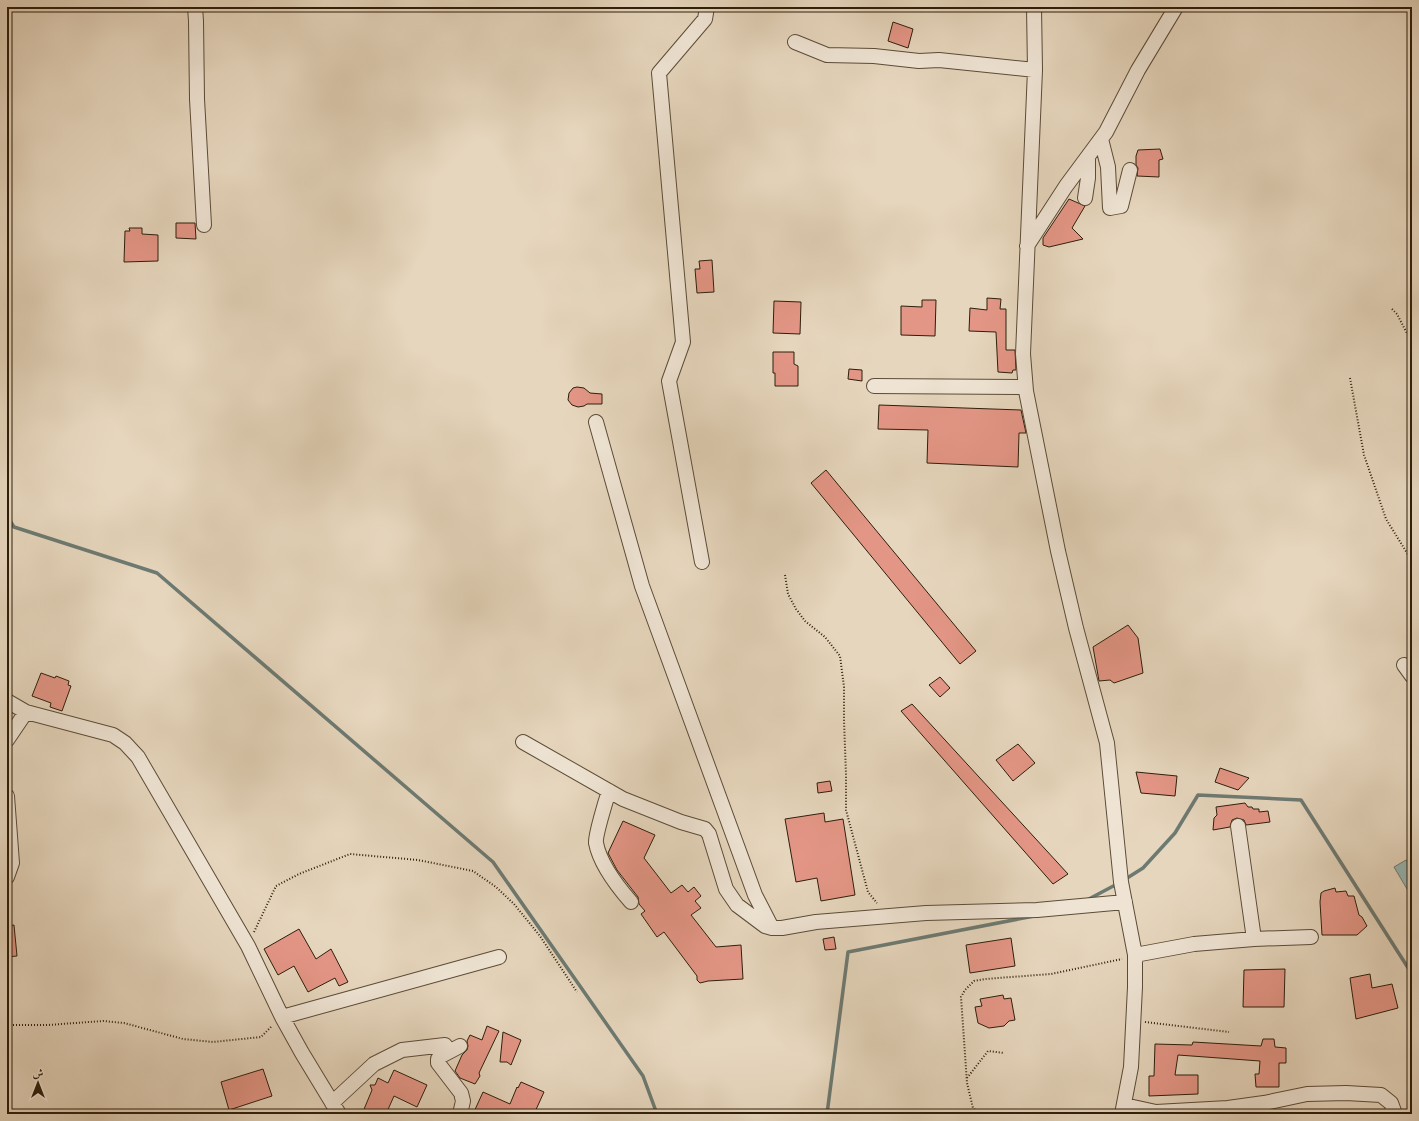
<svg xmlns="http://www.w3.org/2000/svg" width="1419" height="1121" font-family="'IM FELL Double Pica',Amiri,serif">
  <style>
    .water { fill: #97b8b6; stroke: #6d7a72 }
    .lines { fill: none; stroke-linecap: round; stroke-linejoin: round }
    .stream { stroke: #6d7a72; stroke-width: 3.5 }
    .building { fill: #e49686; stroke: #2d1e0b }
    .minor-casing { stroke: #5b4c38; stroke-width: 16 }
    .path { stroke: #2d1e0b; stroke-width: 2; stroke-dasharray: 1 2; stroke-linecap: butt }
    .minor { stroke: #efe4d4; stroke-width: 14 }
  </style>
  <rect width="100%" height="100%" fill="#e6d6bd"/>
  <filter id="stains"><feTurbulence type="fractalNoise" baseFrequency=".005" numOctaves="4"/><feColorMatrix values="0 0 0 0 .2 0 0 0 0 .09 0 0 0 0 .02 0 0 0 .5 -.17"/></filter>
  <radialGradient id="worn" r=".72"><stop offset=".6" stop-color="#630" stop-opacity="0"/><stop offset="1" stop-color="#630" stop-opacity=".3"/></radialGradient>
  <path class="water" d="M1406,860l6,9v24l-2,1 -16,-27z"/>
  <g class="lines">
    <path class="stream" d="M7,516l7,11 143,46 336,289 150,214 14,38
      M1124,880l19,-12 32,-35 23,-38 103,5 111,174
      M1087,900l32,-17
      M827,1114l21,-162 186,-36"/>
  </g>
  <path class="building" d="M893,22l20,7 -5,19 -20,-7z
    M1160,149l3,10 -4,1v17l-22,-1 1,-8 -2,-3v-9l2,-6z
    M1069,199l16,7 -13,22 11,11 -34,8 -6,-2v-7z
    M176,223h19l1,16 -20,-1z
    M129,228h13v6l16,1v26l-34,1 1,-31h5z
    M712,260l2,32 -17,1 -2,-24h5l-1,-8z
    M987,298l14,1 -1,10h6v41h9l1,20h-3l-1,3 -14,-1 -2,-40 -27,-1 1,-23 17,2z
    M922,300h14l-1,36 -34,-1v-29l21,1z
    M774,301l27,1 -1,32 -27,-1z
    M773,352h21v12l4,2v20h-23v-13h-2z
    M849,369l13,1v11l-14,-2z
    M577,387l7,1 6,5 12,1v10h-15l-3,2 -6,1 -6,-2 -4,-5 1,-7 4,-5z
    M879,405l142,5 5,23h-7l-1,34 -91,-4 1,-33 -50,-1z
    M826,470l150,181 -16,13 -149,-181z
    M1128,625l10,13 5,35 -29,10 -4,-3 -11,1 -6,-34z
    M41,673l14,5 1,-2 13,5 -1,4 3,1 -9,25 -12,-4 1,-4 -19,-7z
    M940,677l10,11 -10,9 -11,-12z
    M912,704l156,170 -15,10 -152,-173z
    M1018,744l17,19 -22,18 -17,-21z
    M1220,768l29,10 -11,12 -23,-8z
    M1136,772l41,4 -2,20 -34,-3z
    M830,781l2,10 -14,2 -1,-10z
    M1245,803l3,4h4l1,2h6v3l9,-1 2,11 -24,3 -2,-5 -7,-2 -5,2 -2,7 -17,3 1,-12 3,-3 -1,-8z
    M824,813l1,9 18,-3 12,76 -34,6 -4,-23 -21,4 -11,-63z
    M623,821l32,14 -11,23 27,35 11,-8 6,7 6,-5 7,9 -6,5 6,7 -10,7 25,32 25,-2 2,34 -35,2 -8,2 -3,-3v-4l-33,-44 -7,5 -16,-23 4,-3 -6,-7 -1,-7 -21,-27 -9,-17z
    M1335,888l1,4 10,-1 2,5h6l5,19 3,2 5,9 -10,9h-35l-2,-33 1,-9 3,-2z
    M14,925l3,31 -10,1v-31z
    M299,929l17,30 15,-10 17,33 -9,4 -4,-8 -27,14 -14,-26 -16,9 -14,-26z
    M834,937l2,12 -11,1 -2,-11z
    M1011,938l4,28 -45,7 -4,-28z
    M1285,969l-1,38h-41l1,-37z
    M1370,974l2,14 20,-4 6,24 -42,11 -6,-41z
    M1003,995l1,4 7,-1 4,22 -6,1 -5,5 -15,2 -11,-5 -3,-16 7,-1 -2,-7z
    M487,1026l12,5 -20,42 1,3 -5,8 -15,-6 -5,-7 7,-16 5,-5 1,-4 -1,-5 3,-6 12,5z
    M503,1032l18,8 -10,25 -4,-3h-7z
    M1263,1039h11l1,8 11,1v15h-7v24h-23l-1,-13h4l1,-13 -82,-6 -3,20h23v19l-49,2v-20h5l1,-32 37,1 1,-3 68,4z
    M263,1069l9,27 -43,14 -8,-28z
    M394,1070l33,15 -10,22 -23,-11 -8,18h-24l10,-24 -2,-5h5l3,-7 10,5z
    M521,1082l23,10 -10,22h-61l10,-22 27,12 7,-17 1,1z"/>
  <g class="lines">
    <defs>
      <path id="minor" d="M195,7l1,14 1,78 7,126
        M1034,7l1,63 -12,284 3,37 32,160 18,77 31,115 14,139 14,73v32l-4,80 -9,47
        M795,42l32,13 47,1 45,5 20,-1 96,10
        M1101,139l7,28 2,41 11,-2 9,-36
        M1085,198l3,-20v-21
        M1027,246l39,-60 40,-54 32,-62 38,-63
        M874,386l151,1
        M596,422l46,164 113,309 17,33
        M702,562l-33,-181 14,-39 -24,-269 46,-54 2,-12
        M1404,665l8,11
        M7,701l19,11 87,23 12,8 13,14 110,189 34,71 20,36 37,61
        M7,740l19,-28
        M523,742l100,57 58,23 24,7 4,5 17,55 11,16 28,21 7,2h10l34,-6 110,-9 111,-3 88,-8
        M609,791c-3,9 -14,45 -13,52 4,21 21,43 35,59
        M7,796l5,67 -5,14
        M1238,826l16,113
        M1135,955l59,-11 60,-5 57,-2
        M282,1017l217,-60
        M460,1046l-19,10 -3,3v4l23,30 2,8 -3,13
        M332,1103l42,-39 28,-14 43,-5
        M1124,1105l32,7 72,-4 36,-5 43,-9 39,-1 35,2 10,8 4,11"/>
    </defs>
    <use href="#minor" class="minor-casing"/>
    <path class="path" d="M1392,309l5,5 15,29
      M1350,378l14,77 22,64 26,42
      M785,575l3,19 8,15 9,12 20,16 15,19 4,31v33l2,55v35l22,82 9,11
      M254,932l22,-46 23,-12 51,-20 68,6 55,11 23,16 18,17 26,32 37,56
      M1145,1022l84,10
      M7,1025h41l55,-4 21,2 59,16 30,3 48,-5 11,-11
      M967,1078l21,-27 16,2
      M979,1114l-6,-6 -6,-25 -6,-86 4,-7 9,-9 11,-2 66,-5 71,-15"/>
    <use href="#minor" class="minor"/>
  </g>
  <rect width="1419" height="1121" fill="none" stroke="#e6d6bd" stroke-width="24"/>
  <rect x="8" y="8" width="1403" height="1105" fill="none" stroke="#2d1e0b" stroke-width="2"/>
  <rect x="12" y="12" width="1395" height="1097" fill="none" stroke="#2d1e0b"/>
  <g transform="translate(38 1083)" stroke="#efe4d4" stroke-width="3" paint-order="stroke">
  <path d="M0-3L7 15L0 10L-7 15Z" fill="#2d1e0b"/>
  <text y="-6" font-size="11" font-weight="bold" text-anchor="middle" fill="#2d1e0b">ش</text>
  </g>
  <rect width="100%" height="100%" filter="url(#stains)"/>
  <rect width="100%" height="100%" fill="url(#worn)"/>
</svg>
